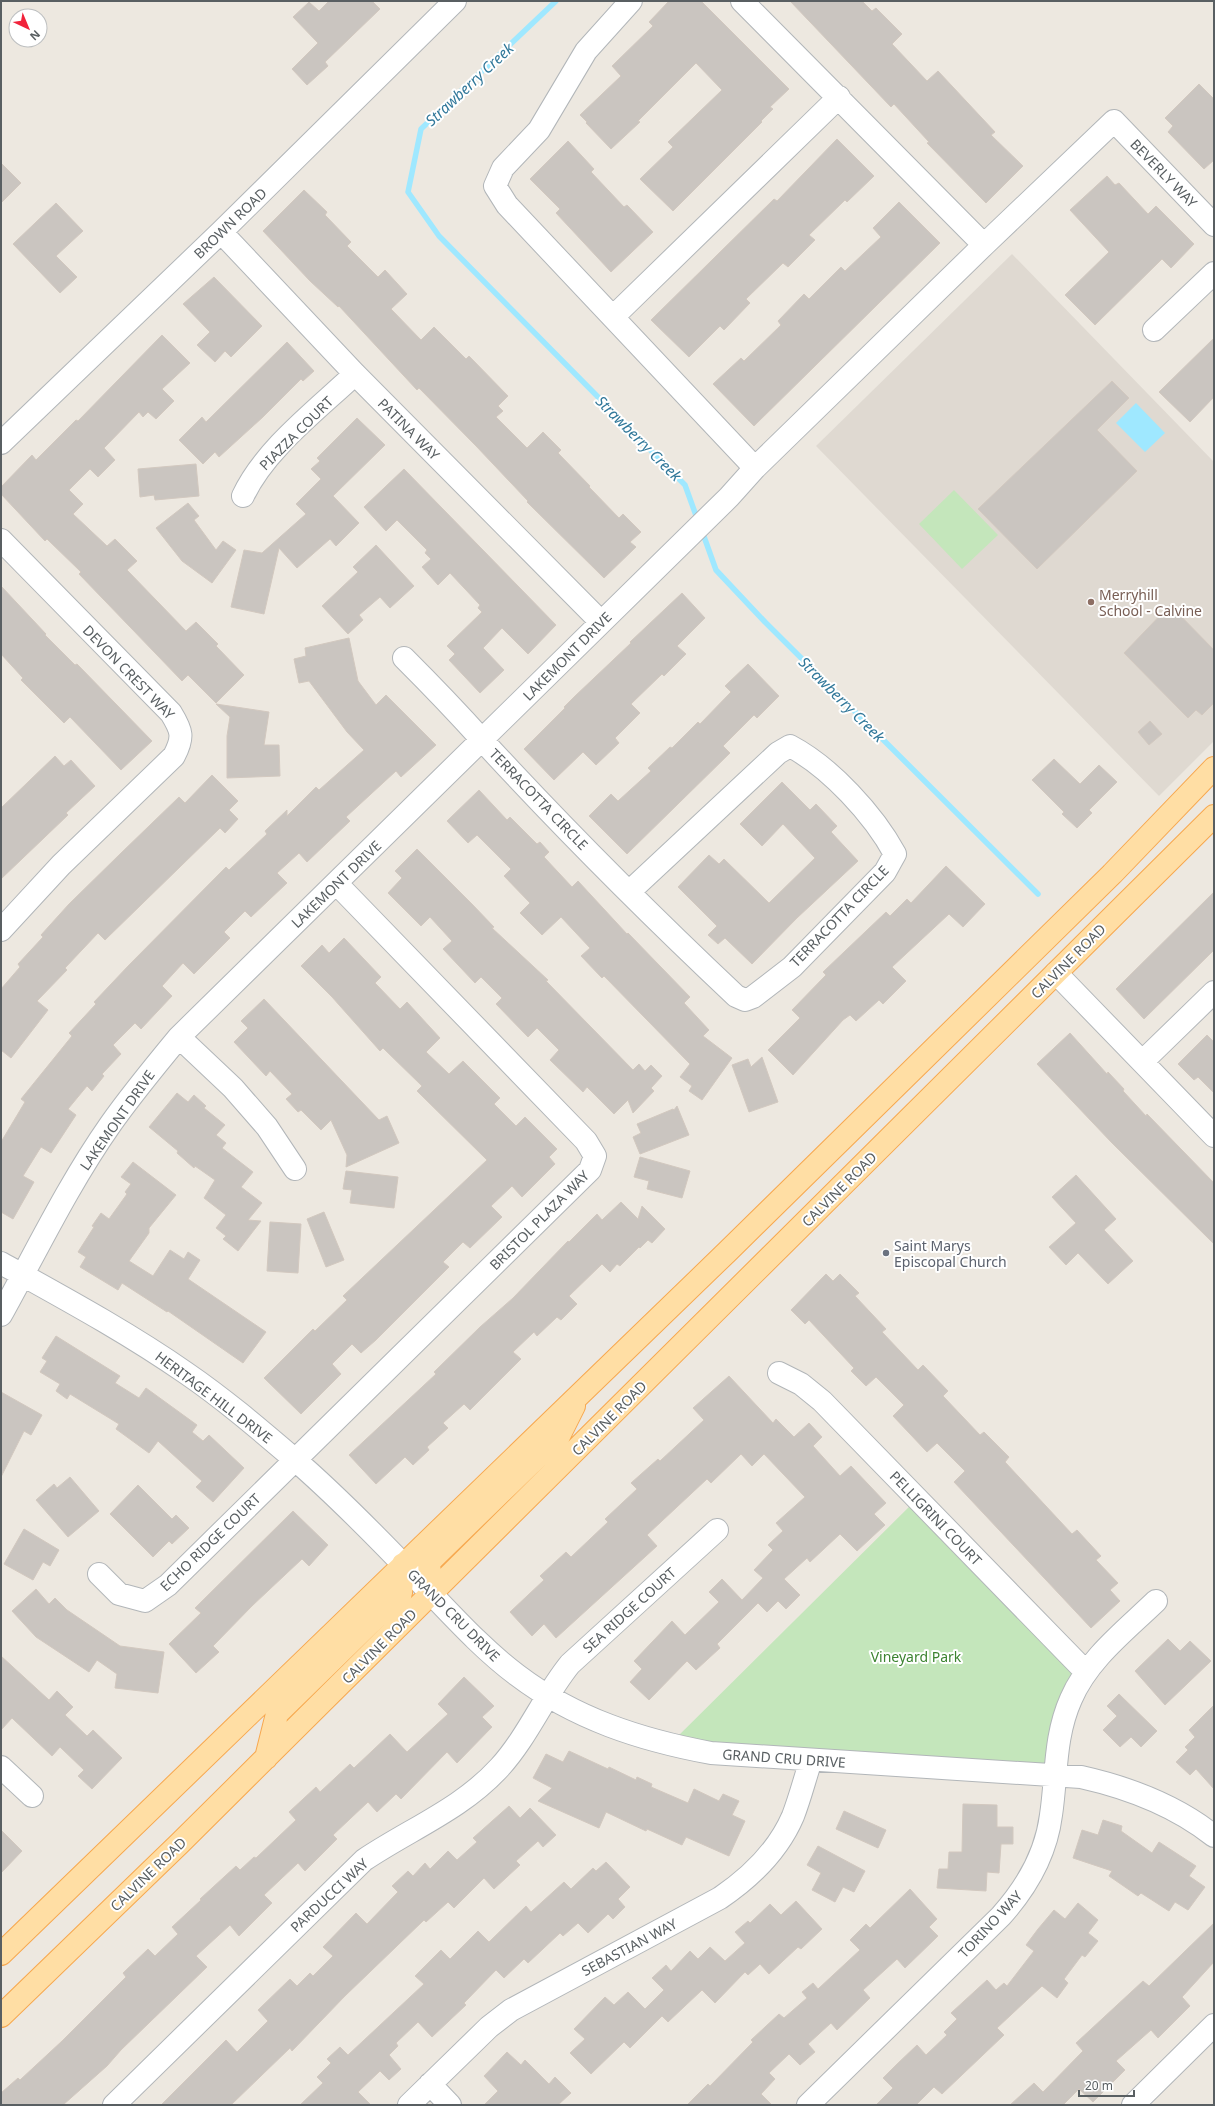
<svg xmlns="http://www.w3.org/2000/svg" width="1215" height="2106" font-family="'Noto Sans',sans-serif">
  <style>
    .education { fill: #dfd9d1 }
    .green { fill: #c4e6bb }
    .water { fill: #9fe8ff }
    .lines { fill: none; stroke-linecap: round; stroke-linejoin: round }
    .stream { stroke: #9fe8ff; stroke-width: 5.5 }
    .building { fill: #cac5c0; stroke: #d2c8bf }
    .minor-casing { stroke: #b2b6b9; stroke-width: 24 }
    .major-casing { stroke: #f7a84f; stroke-width: 24 }
    .minor { stroke: #fff; stroke-width: 22 }
    .major { stroke: #ffdea4; stroke-width: 22 }
    .education-dot { fill: #8d6e63; stroke: #fff; stroke-width: 1.5 }
    .worship-dot { fill: #6b7280; stroke: #fff; stroke-width: 1.5 }
    .labels { text-anchor: middle; dominant-baseline: central; stroke-width: 4; stroke-linejoin: round; paint-order: stroke }
    .street-label { font-size: 14px; fill: #595f62; stroke: #fff }
    .education-label { font-size: 14px; fill: #785e54; stroke: #fff; text-anchor: start }
    .worship-label { font-size: 14px; fill: #5b616d; stroke: #fff; text-anchor: start }
    .park-label { font-size: 14px; fill: #3c8330; stroke: #fff }
    .water-label { font-size: 15px; font-style: italic; fill: #31789a; stroke: #fff }
  </style>
  <rect width="100%" height="100%" fill="#ede8e0"/>
  <path class="education" d="M1012,254l202,208v279l-55,55 -343,-350z"/>
  <path class="green" d="M954,490l44,45 -36,34 -43,-45z
    M917,1499l169,173 -32,102 -385,-29z"/>
  <path class="water" d="M1136,403l29,30 -20,19 -29,-29z"/>
  <g class="lines">
    <path class="stream" d="M556,1l-135,128 -13,63 31,44 246,249 13,36
      M702,531l14,39 49,52 273,272"/>
  </g>
  <path class="building" d="M329,1h43l8,8 -55,53 3,4 -21,19 -15,-16 26,-26 -25,-26 16,-15 10,9z
    M669,1h32l88,88 -19,18 3,2 -12,12 1,1 -89,89 -33,-32 33,-32 -5,-5 54,-52 -26,-27 -58,58 2,1 -29,27 -25,-26 1,-1 -7,-7 41,-39 -9,-10 41,-40 -4,-4z
    M790,1h72l10,10 4,-3 26,26 -10,10 35,37 11,-10 57,61 -4,3 32,31 -37,37 -59,-60 2,-1 -35,-38 -3,3z
    M1199,84l15,15v61l-10,9 -36,-37 5,-6 -8,-8z
    M837,139l37,37 -27,26 -2,-2 -36,35 6,5 -27,27 -5,-4 -37,36 4,4 -26,27 -4,-4 -31,31 -38,-37 123,-121 3,2z
    M568,141l26,28 -3,3 33,35 3,-2 26,27 -42,40 -55,-59 4,-4 -30,-30z
    M1,163l20,20 -20,20z
    M1107,176l8,9 4,-2 29,31 8,-8 38,38 -23,24 -9,-9 -67,66 -30,-30 44,-43 -39,-42z
    M304,190l23,22 -2,3 26,27 -4,4 31,31 7,-7 22,24 -16,15 30,31 13,-13 32,32 3,-3 39,40 -10,10 5,5 -7,6 31,31 16,-16 18,18 -3,3 32,33 -1,1 30,31 4,-4 18,18 -11,10 6,5 -32,31 -77,-76 1,-1 -52,-55 -57,-58 -2,2 -78,-84 -1,1 -28,-26 -47,-50z
    M899,202l41,41 -186,183 -41,-42 28,-26 3,3 37,-36 -3,-4 26,-27 5,5 32,-32 4,4 36,-34 -8,-9z
    M56,203l27,28 -27,25 21,21 -17,16 -47,-49z
    M214,277l48,49 -31,31 -6,-6 -10,11 -18,-17 13,-13 -27,-28z
    M162,335l28,28 -28,26 12,12 -18,18 -8,-7 -5,5 -4,-5 -35,36 11,12 -17,17 -8,-8 -21,21 14,14 -10,10 34,32 8,-7 22,22 -10,9 59,61 10,-9 22,22 -2,2 28,29 -28,28 -28,-28 -6,6 -103,-107 2,-2 -34,-33 -2,2 -44,-47v-7l31,-32 4,5 40,-40 2,1z
    M1214,338v59l-24,25 -31,-30z
    M287,342l27,29 -11,10 -2,-2 -38,38 -44,40 -4,-5 -12,12 -24,-24 23,-23 4,5z
    M1112,381l17,17 -32,32 40,41 -100,98 -59,-60z
    M357,418l28,27 -52,51 26,27 -23,23 -6,-7 -33,29 -18,-20 -15,66 -33,-7 13,-57 18,3 44,-39 -10,-10 25,-25 -10,-10 9,-8 -3,-3z
    M196,464l3,32 -44,4 -1,-5 -14,2 -2,-28z
    M404,469l152,156 -28,29 -26,-26 -19,20 21,22 -24,23 -31,-33 6,-6 -8,-8 35,-34 -4,-4 2,-3 -30,-32 -12,12 -16,-18 9,-8 -6,-6 2,-3 -30,-30 -11,11 -22,-24z
    M188,503l11,13 -5,4 22,30 7,-9 13,9 -24,33 -30,-22 -26,-33z
    M376,545l38,41 -24,22 -10,-11 -21,18 4,5 -15,14 -26,-28 36,-34 -5,-5z
    M1,586l45,48 -1,1 30,30 2,-1 75,77 -31,29 -51,-53 -6,6 -43,-43 2,-2 -22,-24z
    M682,593l23,25 -28,28 9,8 -22,22 -2,-2 -31,30 9,9 -25,25 4,5 -23,22 -13,-13 -29,28 -30,-31 41,-41 -1,-1 10,-10 57,-54 -1,-1z
    M1170,605l44,45v53l-12,12 -6,-5 -8,8 -64,-65z
    M349,638l9,43 18,24 10,-10 50,50 -35,32 -5,-6 -50,46 4,4 -43,41 -8,-9 -22,20 10,10 -36,34 -6,-6 -21,21 6,6 -36,36 -11,-11 -21,23 10,10 -31,33 -6,-6 -22,22 8,9 -19,20 2,2 -12,15 -5,-5 -19,23 8,6 -25,38 -10,-6 -18,29 11,6 -21,37 -12,-7v-70l24,-40 -4,-3 51,-63 -3,-3 27,-29 -2,-2 35,-37 97,-98 3,3 38,-36 -2,-3 22,-21v6l29,-29 3,3 45,-40 -17,-18 -38,-51 -10,2 -5,-24 12,-3 -1,-8z
    M748,664l31,32 -22,22 -3,-3 -31,31 7,7 -103,101 -38,-38 22,-22 7,7 33,-30 -3,-3 22,-21 2,1 26,-26 2,2 31,-32 -6,-6z
    M216,704l53,8 -5,33h15l1,31 -53,2v-42l3,-19z
    M1150,721l12,13 -13,11 -11,-13z
    M55,756l9,10 7,-6 24,26 -29,27 2,2 -67,64v-71z
    M1054,759l26,25 19,-19 18,17 -28,28 3,3 -15,15 -15,-14 2,-2 -32,-32z
    M212,775l26,26 -9,9 9,9 -13,14 -5,-5 -115,112 -7,-7 -33,35 2,2 -30,31 11,9 -37,48 -10,-8v-61l19,-22 -2,-3 25,-27 -2,-2 28,-31 51,-50 59,-57 6,6z
    M782,782l28,28 6,-6 21,22 -6,6 27,29 -61,57 -45,46 -27,-26 -7,6 -10,-9 9,-9 -39,-39 31,-32 10,9 5,-5 45,44 46,-45 -32,-34 -21,22 -22,-22z
    M479,790l28,30 3,-3 27,27 3,-2 9,10 -5,5 28,30 6,-6 49,53 1,-1 62,64 -6,6 25,27 -6,6 29,22 -30,42 -13,-9 3,-5 -12,-9 10,-13 -86,-88 -2,2 -21,-22 9,-8 -29,-31 -19,18 -22,-22 10,-10 -26,-27 7,-7 -34,-34 -9,8 -21,-22z
    M417,849l54,54 23,24 -2,1 56,52 -2,1 87,89 6,-6 6,7 6,-6 11,11 -11,12 3,3 -21,22 -5,-13 -14,14 -27,-27 -4,5 -33,-32 9,-10 -22,-22 -9,9 -32,-33 6,-6 -21,-21 -6,6 -32,-34 9,-8 -22,-24 -9,9 -33,-33 14,-15 -7,-7z
    M946,866l39,38 -22,23 -14,-13 -57,53 14,14 -23,23 -4,-4 -23,21 -6,-6 -7,5 -50,55 -25,-25 32,-32 -8,-8 34,-35 -3,-3 63,-60 4,4 17,-17 4,4z
    M1214,892v58l-70,69 -28,-30z
    M344,938l37,39 -6,6 25,26 7,-7 33,36 -14,14 23,22 14,-13 37,37 -6,6 22,22 9,-9 32,32 -8,8 6,7 -33,33 -10,-11 -21,20 11,11 -32,31 -7,-6 -20,20 6,5 -73,73 -15,13 -9,-9 -20,20 9,10 -40,40 -37,-36 49,-49 2,2 32,-31 -4,-4 144,-136 -70,-69 5,-5 -39,-38 -3,3 -48,-54 -31,-31 21,-21 7,8z
    M264,999l115,121 8,-4 12,27 -53,24 1,-12 -16,-35 -10,10 -20,-20 -3,2 -12,-13 6,-5 -22,-23 -4,5 -32,-34 14,-14 -7,-7z
    M1070,1033l37,41 1,-2 16,17 -1,2 23,25 1,-2 67,69v61l-102,-101 -75,-79z
    M1207,1035l7,7v51l-16,-16 -4,3 -16,-16z
    M762,1057l16,45 -29,10 -17,-47 16,-6 3,8z
    M177,1093l11,9 6,-7 12,11 -2,2 21,17 -9,10 10,8 -4,5 31,24 -12,15 21,16 -14,17 13,1 -23,30 -15,-12 3,-3 -10,-8 10,-13 -22,-17 11,-18 -20,-14 -1,2 -17,-15 1,-2 -29,-24z
    M677,1106l12,29 -49,19 -7,-17 8,-4 -4,-9 36,-15 1,1z
    M640,1157l50,14 -8,27 -35,-9 2,-8 -15,-4z
    M133,1162l43,33 -27,33v5l-20,28 24,15 17,-26 14,9 4,-7 12,8 -12,19 78,53 -23,31 -75,-52 -1,1 -45,-29 -4,7 -38,-23 6,-10 -8,-5 16,-25 -2,-1 9,-13 8,6 18,-25 -2,-2 6,-8 -10,-7z
    M346,1171l52,6 -4,31 -44,-5 2,-13 -9,-1z
    M1076,1175l40,44 -12,11 29,31 -25,23 -30,-31 -12,12 -17,-18 27,-24 -24,-26z
    M621,1202l17,17 4,-13 23,23 -13,14 -4,-3 -8,8 -1,-1 -19,19 -3,-2 -7,8 -8,-8 -33,32 8,8 -16,16 -4,-3 -20,19 -3,-4 -21,20 8,7 -51,51 -6,-6 -21,19 5,5 -21,19 2,3 -16,15 -8,-8 -29,27 -27,-29 87,-81 -2,-2 46,-45 33,-29 55,-57 1,1 28,-28 5,6z
    M324,1212l20,48 -18,7 -19,-48z
    M270,1222l31,2 -3,49 -31,-2z
    M826,1274l7,7 7,-7 19,19 -4,3 31,33 -4,3 36,38 5,-5 25,26 -5,5 37,39 4,-3 25,25 -4,5 67,72 5,-4 24,26 -5,4 22,23 -8,7 10,11 -29,27 -137,-146 11,-11 -28,-28 -10,9 -34,-36 11,-11 -28,-28 -10,9 -15,-15 3,-3 -45,-48 -4,4 -14,-14z
    M56,1336l64,40 -5,7 24,15 7,-10 51,37 -5,7 11,9 6,-6 35,33 -31,34 -17,-15 6,-6 -44,-40 -9,12 -33,-24 3,-5 -49,-30 -3,5 -11,-8 4,-7 -20,-12 7,-11 -5,-3z
    M729,1376l44,47 3,-4 18,18 15,-14 13,14 -9,9 27,30 11,-10 35,37 -12,11 11,11 -28,26 -17,-17 -30,28 -3,-4 -23,21 16,16 -14,14 -8,-8 -11,11 -9,-9 -41,41 3,4 -24,22 -9,-9 -38,39 -19,-18 12,-13 -8,-8 38,-40 13,14 34,-33 -10,-10 13,-13 20,21 21,-22 -9,-8 19,-20 -5,-5 15,-14 -7,-8 29,-26 -41,-43 -12,12 -11,-12 -30,29 -4,-4 -60,56 10,11 -101,92 -12,-14 -12,12 -22,-24 34,-32 -4,-4 26,-24 5,5 37,-35 -3,-3 32,-30 -6,-6 27,-24 2,2 44,-41 -11,-12z
    M1,1392l41,23 -11,20 -7,-4 -23,46z
    M70,1477l29,34 -31,26 -32,-37 18,-16 3,4z
    M138,1485l34,34 4,-4 13,13 -17,16 -3,-3 -16,16 -43,-43z
    M293,1511l35,34 -19,21 -7,-7 -50,47 -39,40 6,6 -23,21 -27,-29 32,-31 -6,-5z
    M24,1529l35,21 -9,16 -7,-4 -10,18 -29,-16z
    M36,1589l13,15 6,-6 12,12 53,36 44,6 -6,41 -43,-5 2,-14 -20,-14 -8,12 -53,-35 -24,-26z
    M1168,1639l12,12 10,-10 21,20 -46,44 -30,-34z
    M1,1656l48,44 8,-9 16,16 -8,8 22,21 6,-6 29,28 -30,31 -14,-13 6,-6 -24,-23 -8,9 -40,-38 -11,12z
    M464,1677l30,29 -12,11 10,10 -35,36 -10,-11 -46,47 -5,-5 -19,18 -9,-10 -35,33 4,4 -32,32 -7,-8 -34,32 8,8 -33,33 -9,-11 -34,31 11,11 -86,83 -14,16 -44,39h-62v-12l17,-15 2,2 42,-39 64,-64 -3,-4 25,-24 7,7 23,-22 -6,-7 29,-27 -1,-1 36,-33 4,4 14,-13 2,1 40,-38 -7,-8 27,-25 4,5 30,-28 4,4 36,-34 17,18 41,-38 -10,-10z
    M1119,1694l38,37 -16,16 -10,-10 -11,10 -17,-17 14,-14 -10,-10z
    M1214,1705v84l-18,-20 -6,6 -14,-13 12,-12 -3,-3 10,-10 -6,-7z
    M569,1751l39,18 1,-2 27,13 1,-3 15,7 -1,3 37,16 6,-14 25,12 4,-7 16,7 -7,14 13,6 -16,35 -43,-19 -4,8 -35,-16 -1,2 -40,-19 -7,16 -61,-27 14,-13 -19,-10 13,-24 17,8z
    M963,1804l34,1v22h16v17h-12l-2,29 -12,-1 -1,19 -49,-3 2,-19h9l1,-17h13z
    M509,1806l11,12 10,-10 26,27 -13,12 -5,-6 -22,20 4,4 -26,24 -10,-11 -30,30 -6,-6 -22,20 -2,-2 -79,76 -53,55 -2,-3 -59,57h-70l65,-65 11,12 31,-31 -10,-11 32,-31 7,7 13,-13 3,3 20,-20 -10,-9 33,-34 11,11 31,-32 -6,-6 16,-15 5,5 12,-13 5,6 18,-18 9,9 20,-18 -4,-4z
    M844,1811l42,19 -8,18 -42,-19z
    M1103,1820l19,6 -1,5 31,22 7,-11 37,24 -7,10 16,11 -17,23 -13,-8 -6,9 -28,-18 -3,3 -29,-20 3,-5 -39,-13 9,-28 16,5z
    M1,1830l21,21 -21,22z
    M818,1846l47,25 -11,21 -11,-5 -8,15 -23,-12 9,-17 -14,-8z
    M606,1862l24,25 -12,12 7,8 -12,12 -5,-5 -20,19 -10,-10 -15,13 -3,-3 -32,30 -4,-4 -20,19 -8,-8 -32,33 2,2 -34,32 -14,-15 -22,21 2,3 -9,9 12,14 -12,11 -9,-9 -22,21 13,13h-71l23,-22 -6,-6 14,-14 -4,-4 13,-12 8,8 76,-71 -9,-8 26,-26 9,9 28,-28 11,11 37,-36 5,6 33,-30 7,7 22,-21 3,3z
    M910,1889l27,30 -8,8 9,9 -33,32 -8,-9 -34,31 7,8 -33,32 -6,-7 -23,21 7,8 -15,13 -11,-11 -20,19 6,6 -14,15 11,11h-85l21,-21 2,2 43,-44 -2,-2 28,-26 5,4 23,-20 -5,-6 11,-9 5,6 42,-39 -10,-10 16,-16 4,4z
    M796,1901l26,28 -21,20 -3,-2 -29,27 -9,-10 -12,11 -3,-3 -30,31 -13,-13 -34,32 -6,-6 -32,32 -6,-6 -33,32 -21,-21 15,-14 -11,-10 31,-32 9,8 14,-13 17,17 19,-19 -12,-12 14,-13 5,6 19,-20 8,8 12,-12 15,14 20,-18 -10,-11 13,-11 2,2 20,-19 11,11z
    M1078,1903l20,17 -10,13 10,8 -13,16 -3,-2 -18,24 4,4 -11,15 -15,-12 -45,42 7,7 -62,59 -8,-7 -18,18h-40l17,-17 -10,-10 13,-13 21,-20 9,10 21,-20 -3,-3 13,-13 -6,-6 36,-33 9,10 8,-7 3,3 27,-35 -8,-6 12,-16 16,-19 11,9z
    M1214,1923v39l-32,35 8,9 -32,32 -7,-8 -35,31 9,9 -32,32 -14,-13 -16,16h-53l24,-22 9,9 40,-41 -7,-8 67,-62 6,5z
    M507,2052l14,13 4,-5 24,24 6,-7 16,16 -13,12h-74l14,-14 -14,-15z"/>
  <g class="lines">
    <defs>
      <path id="minor" d="M631,1l-45,50 -47,79 -36,38 -8,18 12,19 248,263
        M742,1l242,244
        M221,232l134,142 246,248
        M613,317l226,-220
        M1154,330l60,-57
        M1,443l220,-211 234,-231
        M243,496c22,-47 74,-86 112,-122
        M1,540l170,173c11,18 13,24 3,43l-113,109 -60,65
        M404,658c27,27 53,54 79,83 81,88 166,173 253,255l9,4 8,-3 39,-30 93,-95 10,-18c-21,-39 -65,-87 -105,-108l-12,7 -149,139
        M1056,973l158,163
        M179,1037l54,51 34,39 28,42
        M1143,1061l71,-69
        M1,1263c63,35 126,69 185,110 38,26 73,56 107,85 44,38 86,81 126,123 32,33 62,67 98,94 58,44 124,65 194,78l370,24c49,11 94,28 133,59
        M1,1315c35,-63 67,-130 109,-190 21,-30 45,-59 69,-88l550,-540 26,-29 229,-223 130,-124 100,104
        M779,1373l22,11 21,17 264,271
        M99,1574l20,20 26,7 23,-16 422,-415 5,-14 -9,-15 -249,-257
        M1,1767l31,29
        M430,2084l20,21
        M114,2105l250,-245c46,-31 98,-51 136,-93 28,-31 44,-71 70,-103l147,-134
        M409,2105l80,-78 22,-17 209,-112c31,-21 58,-47 73,-82 7,-18 12,-38 18,-56
        M808,2105l193,-189c26,-29 45,-61 50,-101 6,-40 3,-78 20,-116 17,-40 55,-69 85,-98
        M1133,2105l81,-80"/>
      <path id="major" d="M431,1594l-2,-32 130,-126 15,-30
        M266,1758l11,-44 124,-121 2,-29
        M1,1954l726,-702 385,-378 102,-106
        M1,2016l179,-173 1034,-1027"/>
    </defs>
    <use href="#minor" class="minor-casing"/>
    <use href="#major" class="major-casing"/>
    <use href="#minor" class="minor"/>
    <use href="#major" class="major"/>
  </g>
  <circle class="education-dot" cx="1091" cy="602" r="4"/>
  <circle class="worship-dot" cx="886" cy="1253" r="4"/>
  <g class="labels">
    <g class="street-label">
      <text transform="translate(1164 173) rotate(46)">BEVERLY WAY</text>
      <text transform="translate(230 223) rotate(-44)">BROWN ROAD</text>
      <text transform="translate(409 429) rotate(45)">PATINA WAY</text>
      <text transform="translate(296 433) rotate(-45)">PIAZZA COURT</text>
      <text transform="translate(567 656) rotate(-45)">LAKEMONT DRIVE</text>
      <text transform="translate(129 672) rotate(46)">DEVON CREST WAY</text>
      <text transform="translate(539 799) rotate(46)">TERRACOTTA CIRCLE</text>
      <text transform="translate(336 884) rotate(-44)">LAKEMONT DRIVE</text>
      <text transform="translate(839 916) rotate(-46)">TERRACOTTA CIRCLE</text>
      <text transform="translate(1068 961) rotate(-45)">CALVINE ROAD</text>
      <text transform="translate(117 1120) rotate(-55)">LAKEMONT DRIVE</text>
      <text transform="translate(839 1189) rotate(-45)">CALVINE ROAD</text>
      <text transform="translate(539 1220) rotate(-45)">BRISTOL PLAZA WAY</text>
      <text transform="translate(214 1397) rotate(37)">HERITAGE HILL DRIVE</text>
      <text transform="translate(609 1418) rotate(-45)">CALVINE ROAD</text>
      <text transform="translate(936 1518) rotate(46)">PELLIGRINI COURT</text>
      <text transform="translate(210 1542) rotate(-44)">ECHO RIDGE COURT</text>
      <text transform="translate(629 1610) rotate(-42)">SEA RIDGE COURT</text>
      <text transform="translate(454 1615) rotate(45)">GRAND CRU DRIVE</text>
      <text transform="translate(379 1646) rotate(-45)">CALVINE ROAD</text>
      <text transform="translate(784 1758) rotate(4)">GRAND CRU DRIVE</text>
      <text transform="translate(148 1874) rotate(-44)">CALVINE ROAD</text>
      <text transform="translate(329 1895) rotate(-43)">PARDUCCI WAY</text>
      <text transform="translate(990 1924) rotate(-47)">TORINO WAY</text>
      <text transform="translate(629 1947) rotate(-28)">SEBASTIAN WAY</text>
    </g>
    <g class="education-label">
      <text x="1099" y="594">Merryhill<tspan x="1099" dy="16">School - Calvine</tspan></text>
    </g>
    <g class="worship-label">
      <text x="894" y="1245">Saint Marys<tspan x="894" dy="16">Episcopal Church</tspan></text>
    </g>
    <g class="park-label">
      <text x="916" y="1656">Vineyard Park</text>
    </g>
    <g class="water-label">
      <text transform="translate(469 84) rotate(-43)">Strawberry Creek</text>
      <text transform="translate(639 438) rotate(45)">Strawberry Creek</text>
      <text transform="translate(842 699) rotate(45)">Strawberry Creek</text>
    </g>
  </g>
  <rect width="1215" height="2106" fill="none" stroke="#595f62" stroke-width="4"/>
  <g transform="translate(28 28) rotate(136)"><circle r="19" fill="#ffffff" stroke="#bdbfc0"/>
  <path d="M0-3L7 15L0 10L-7 15Z" fill="#f1233b"/>
  <text y="-6" font-size="11" font-weight="bold" text-anchor="middle" fill="#595f62">N</text>
  </g>
  <path d="M1079 2090v6h55v-6" fill="none" stroke="#595f62" stroke-width="2"/>
  <text x="1085" y="2090" font-size="12" fill="#595f62" stroke="#ffffff" stroke-width="3" paint-order="stroke">20 m</text>
</svg>
